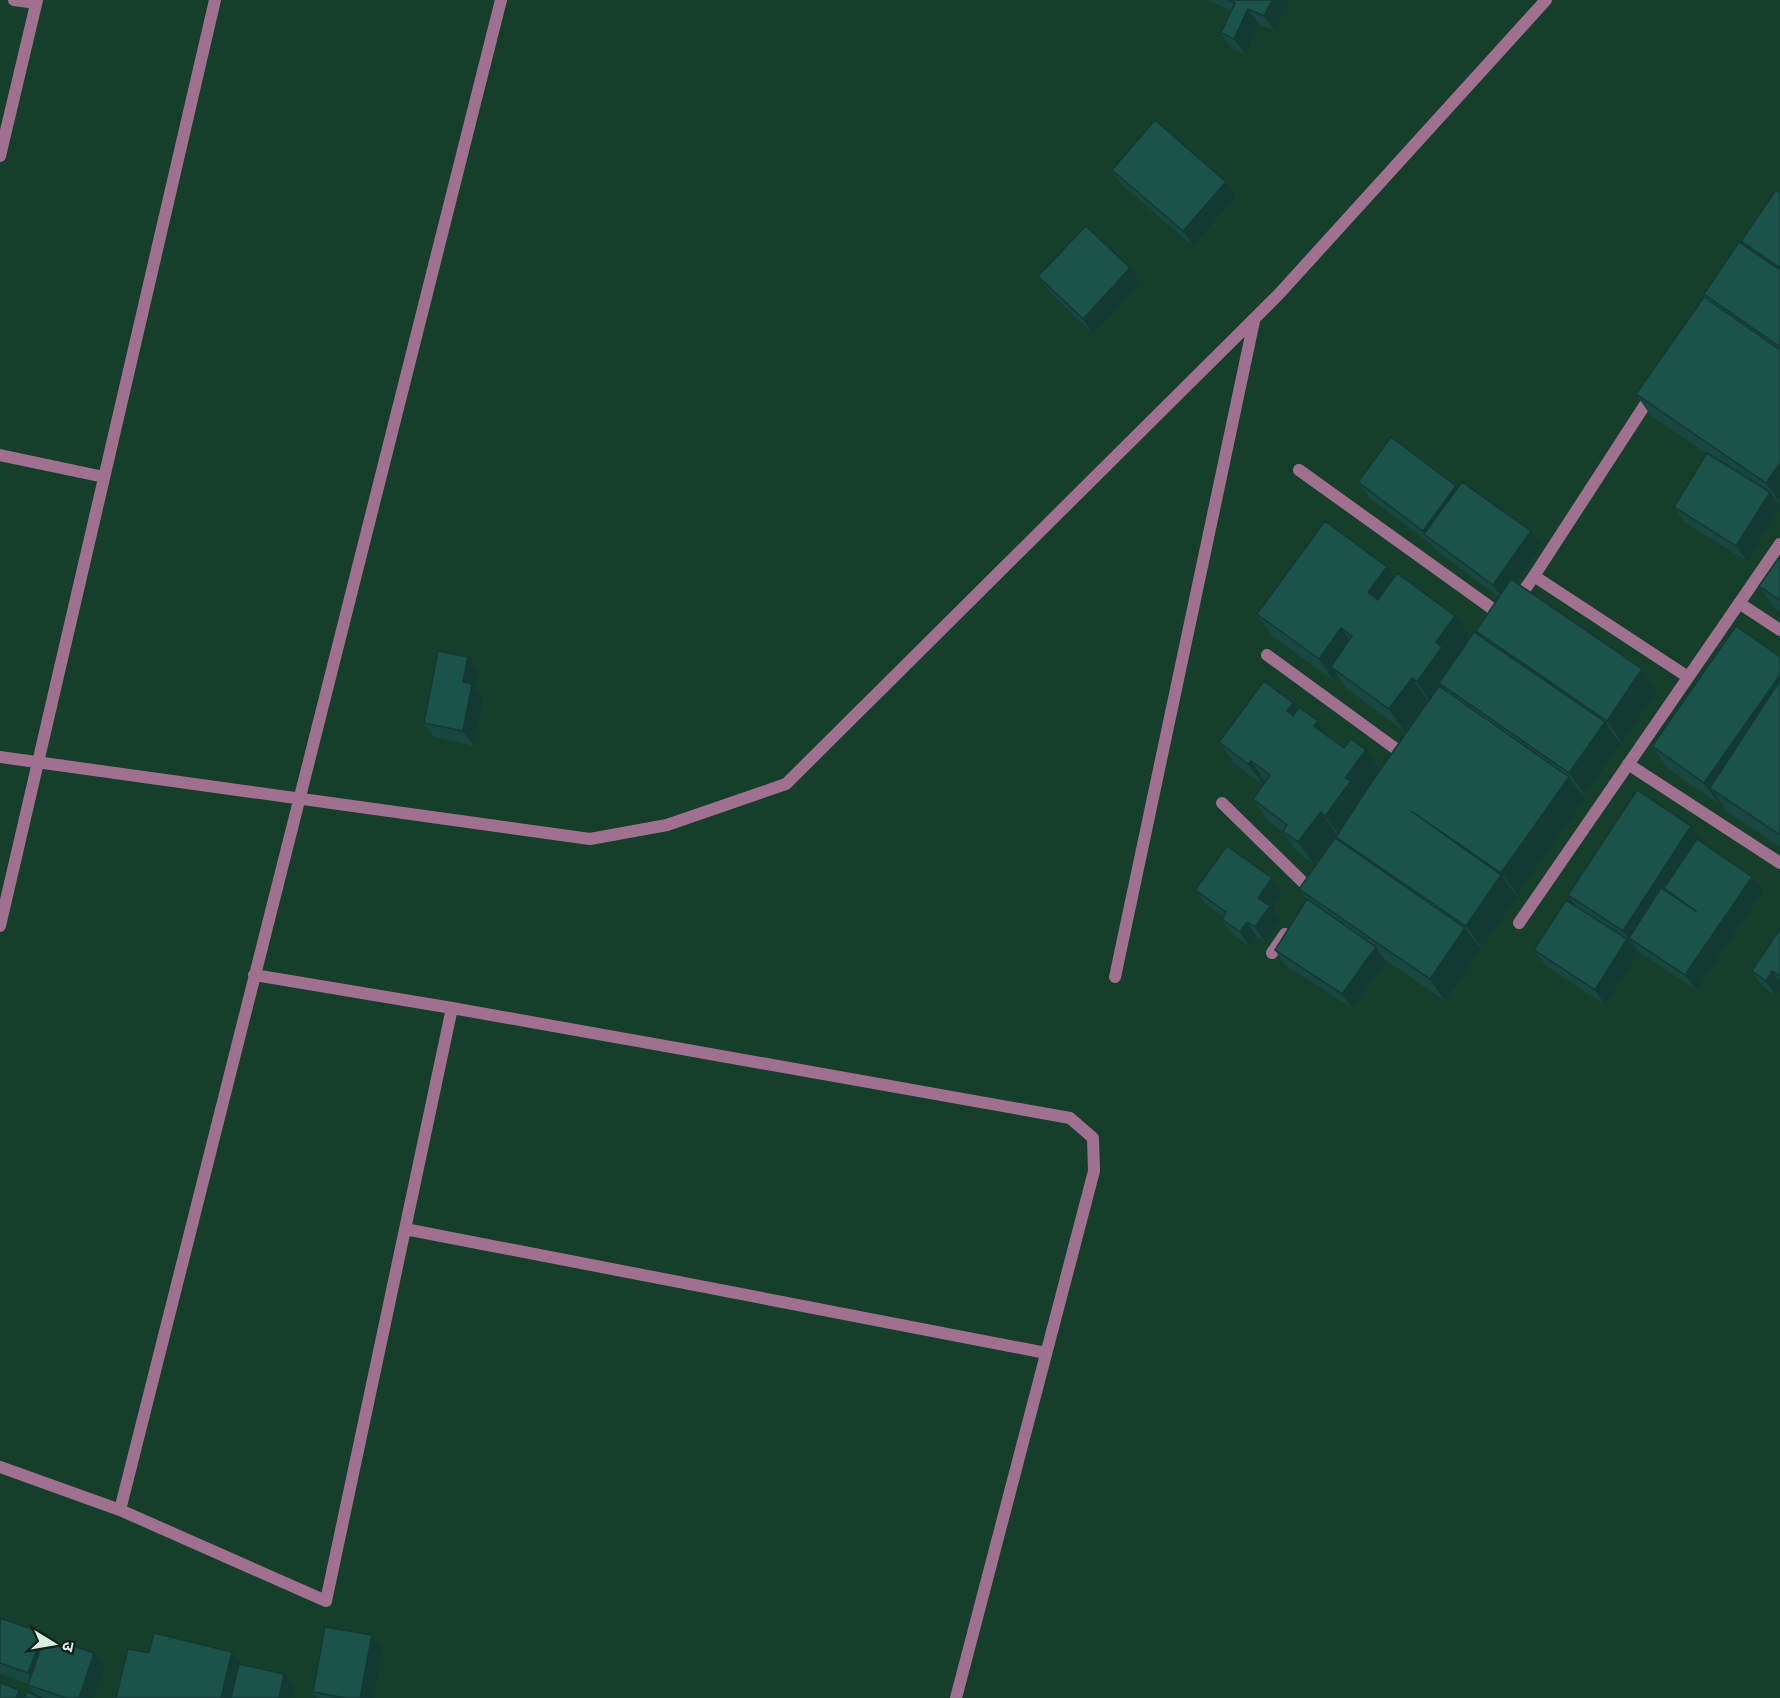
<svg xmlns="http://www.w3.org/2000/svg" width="1780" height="1698" font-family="'PT Sans','Noto Sans Devanagari',sans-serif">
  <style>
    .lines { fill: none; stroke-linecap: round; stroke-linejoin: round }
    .minor { stroke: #a0718f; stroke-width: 12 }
    .wall { fill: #17473f }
    .shaded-wall { fill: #133933 }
    .building { fill: #1b5249; stroke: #133933; stroke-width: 1.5 }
  </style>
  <rect width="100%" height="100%" fill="#153e2b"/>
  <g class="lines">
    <path class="minor" d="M14,0l22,3
      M0,156l37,-156
      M1652,394l-118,182 154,101
      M0,455l104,22
      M1299,470l205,147
      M1516,602l18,-26
      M1739,603l41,27
      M1267,655l140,102
      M0,757l590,82 77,-14 119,-41 493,-490 267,-294
      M1628,764l152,99
      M1222,803l92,90
      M1519,923l261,-379
      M0,926l215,-926
      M1272,953l13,-19
      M1115,977l139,-656
      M452,1008l618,110 23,20 1,33 -138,527
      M405,1229l641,124
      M0,1467l120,43 206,91 126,-593 -198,-33
      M120,1510l381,-1510"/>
  </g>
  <path class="wall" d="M1208,0h81l-14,31 -16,-7 -14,30 -14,-6 -10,-15 10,-22z
    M1112,170l114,12 10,14 -43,50 -71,-61z
    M1780,193v311l-4,-3 4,6 -33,54 -63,-39 -10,-15 33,-53 -56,-38 -15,-22 72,-94 -4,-6 40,-49 -3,-4z
    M1130,268l11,15 -48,51 -44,-43 -11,-15z
    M1358,482l100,6 83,58 -25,36 126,87 15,22 -35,52 -5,-4 3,5 -35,51 -5,-4 5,8 -68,95 -3,-2 3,5 -35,51 -3,-2 2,3 -36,52 -61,-42 2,3 -34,46 -67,-43 -10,-15 32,-50 -8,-11 39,-49 -2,-3 1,-2 -1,-1 -22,30 -16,-11 -14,-20 -16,-12 -15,-22 10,-14 -28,-21 -16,-22 74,-39 5,6 20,12 11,15 15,12 22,2 14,20 49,-69 -2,-1 -23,31 -58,-43 -8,-12 -4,5 -62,-45 -15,-22 137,-37 76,61 10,-2 -4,-5 23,-34 -65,-48 -4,-6 -62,-46z
    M1780,556v55l-6,-3 -15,-22z
    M1780,657v190l-55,-37 -4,-7 -1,2 -53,-37 -15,-22z
    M478,672l-3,16 8,11 -9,47 -40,-9 -10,-14z
    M1703,843l60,48 -67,99 -57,-38 -1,1 -2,-1 2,2 -33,51 -60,-40 -11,-15 41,-44 -7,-11z
    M1272,878l10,15 -10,15 8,13 -15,21 -8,-5 -7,10 -18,-13 -10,-15 1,-2 -17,-13 -11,-14z
    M1780,929v61l-4,6 -14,-10 -10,-15z
    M0,1618l45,18 60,32 -11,30h-70l11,-3 -7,-11 -28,-10z
    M382,1650l-8,48h-57l-4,-6z"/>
  <path class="shaded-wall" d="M1272,0h17l-14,31 -11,-15z
    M1248,9l11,15 -14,30 -11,-15z
    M1226,182l10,14 -43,50 -10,-15z
    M1130,268l11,15 -48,51 -10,-15z
    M1780,463v40l-14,-20z
    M1456,486l10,14 -39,37 -4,-6z
    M1770,492l10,15 -33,54 -11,-15z
    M1531,531l10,15 -38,54 -10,-15z
    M1387,567l15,22 -19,25 -15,-22z
    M1455,616l15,22 -17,24 5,6 -19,15 4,6 -11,15 -15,-22 19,-40z
    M1341,628l15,22 -25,17 7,9 -4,5 -15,-22z
    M468,657l10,15 -3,16 8,11 -9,47 -11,-15v-49z
    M1642,669l15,22 -35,52 -15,-22z
    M1780,675v44l-70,69 11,15 -1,2 -16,-22z
    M1412,678l15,22 -23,31 -15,-22z
    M1293,703l16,22 -7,8 -15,-22z
    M1318,721l15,22 -19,-17z
    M1605,722l15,22 -35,51 -16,-22z
    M1366,750l15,22 -40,66 -16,-22 20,-38z
    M1251,761l15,22 -2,3 -16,-22z
    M1569,777l16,22 -68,95 -16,-21z
    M1321,812l15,22 -22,30 -16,-22z
    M1691,826l16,22 -43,40 9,12 -44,38 10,14 -1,1 -15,-22z
    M1501,875l16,22 -35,51 -16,-22z
    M1752,877l11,14 -67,99 -11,-15z
    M1272,878l10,15 -10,15 8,13 -15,21 -10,-15 3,-29z
    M1247,922l10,15 -7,10 -10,-15z
    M1465,928l16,21 -36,52 -15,-22z
    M1627,939l11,15 -33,51 -10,-15z
    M1376,947l10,15 -34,46 -10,-14z
    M1772,971l8,10v9l-4,6 -10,-15z
    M43,1633l10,15 -14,40 -11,-15z
    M372,1635l10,15 -8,48h-14z
    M232,1652l15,22 -5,24h-21z
    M94,1653l11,15 -11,30h-15z
    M284,1674l10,14 -2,10h-13z
    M19,1690l5,7v1h-8z"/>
  <path class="building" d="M1228,0h44l-8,16 -16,-7 -14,30 -13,-6 14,-30z
    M1155,120l71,62 -43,49 -71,-61z
    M1776,190l4,3v75l-39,-27z
    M1086,226l44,42 -47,51 -45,-43z
    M1739,242l41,28v77l-76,-53z
    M1704,297l76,53v113l-14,20 -130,-89z
    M1391,437l65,49 -33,45 -65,-49z
    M1707,453l63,39 -34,54 -62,-39z
    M1462,482l69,49 -38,54 -69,-51z
    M1325,521l62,46 -19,25 10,8 19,-27 58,43 -19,26 6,5 -25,35 -5,-4 -23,31 -58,-42 21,-31 -11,-8 -22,31 -62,-45z
    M1780,556v44l-21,-14z
    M1511,579l131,90 -35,52 -131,-90z
    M1736,626l44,31v18l-76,108 -52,-37z
    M1474,632l131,90 -36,51 -130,-90z
    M438,651l30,6 -5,25 9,2 -9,47 -39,-8z
    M1780,680v155l-70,-47z
    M1264,681l29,22 -6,8 6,5 6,-9 19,14 -4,5 30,22 7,-9 15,11 -21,28 6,3 -26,35 -4,-4 -23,30 -15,-11 4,-6 -34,-26 17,-24 -19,-14 -3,3 -29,-22z
    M1439,686l130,91 -68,96 -90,-62 90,64 -35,51 -130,-89 35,-54z
    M1637,790l54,36 -68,105 -55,-36z
    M1335,838l130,90 -35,51 -131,-90z
    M1697,839l55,38 -67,98 -56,-37 32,-50 36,24 -33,-24z
    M1227,846l45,32 -14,20 12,8 -15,21 -8,-5 -7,10 -18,-13 4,-7 -31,-22z
    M1307,899l69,48 -34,47 -67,-44z
    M1566,900l61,39 -32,51 -61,-40z
    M1780,929v47l-8,-5 -6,10 -14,-10z
    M0,1618l43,15 -15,40 -28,-10z
    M325,1627l47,8 -12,63h-14l-33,-6z
    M154,1633l78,19 -11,46h-105l12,-49 21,4z
    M45,1636l49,17 -15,45h-13l-38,-13z
    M239,1664l45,10 -5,24h-48z
    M0,1683l19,7 -3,8h-16z
    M27,1692l15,6h-18z"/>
  <g transform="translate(54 1644) rotate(101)" stroke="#102118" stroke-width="4.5" paint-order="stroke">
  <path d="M0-4.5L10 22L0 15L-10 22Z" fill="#d9efe2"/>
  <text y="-9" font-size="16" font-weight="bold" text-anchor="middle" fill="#d9efe2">उ</text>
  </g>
</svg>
